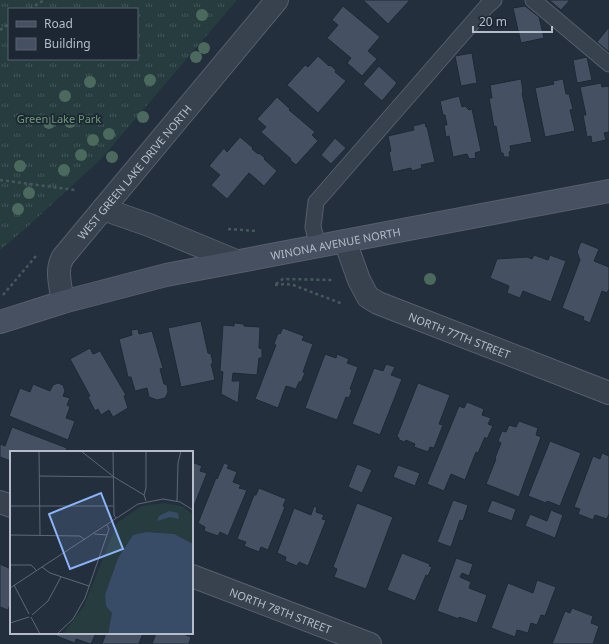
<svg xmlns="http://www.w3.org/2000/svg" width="609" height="644" font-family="'Noto Sans',sans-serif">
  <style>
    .grass { fill: url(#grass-tufts); fill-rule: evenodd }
    .building { fill: #455162; stroke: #1f2835 }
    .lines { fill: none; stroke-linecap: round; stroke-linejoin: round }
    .service-casing { stroke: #565f6c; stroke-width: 17 }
    .minor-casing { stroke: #565f6c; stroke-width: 24 }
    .tertiary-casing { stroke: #565f6c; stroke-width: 24 }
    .secondary-casing { stroke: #565f6c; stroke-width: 24 }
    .path { stroke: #44595c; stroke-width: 2.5; stroke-dasharray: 3 3; stroke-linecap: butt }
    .service { stroke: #38414e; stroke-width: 15 }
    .minor { stroke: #38414e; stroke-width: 22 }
    .tertiary { stroke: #38414e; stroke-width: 22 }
    .secondary { stroke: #465061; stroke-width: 22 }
    .tree { fill: #4b6a5d }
    .labels { text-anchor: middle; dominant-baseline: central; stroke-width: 3.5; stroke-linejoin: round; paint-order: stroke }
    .park-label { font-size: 11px; fill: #6b9a76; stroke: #1d2633 }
    .street-label { font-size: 11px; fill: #b4bcc9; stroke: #1d2633 }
    .inset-road { fill: none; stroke: #5e6776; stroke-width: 1 }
    .view { fill: #8ab4f8; fill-opacity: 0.15; stroke: #8ab4f8; stroke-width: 2 }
    .inset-edge { fill: none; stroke: #b4bcc9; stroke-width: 2 }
  </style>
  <defs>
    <pattern id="grass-tufts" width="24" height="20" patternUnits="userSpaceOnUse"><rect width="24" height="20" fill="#263c3f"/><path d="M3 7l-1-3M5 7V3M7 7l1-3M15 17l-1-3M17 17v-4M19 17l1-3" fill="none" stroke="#435659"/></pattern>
  </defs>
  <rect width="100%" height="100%" fill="#242f3e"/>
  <path class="grass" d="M0,0h237l-136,159 -76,70 -25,21zM9,9h128v50h-128z"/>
  <path class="building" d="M363,0h47l-22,24z
    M549,0h21l-9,10z
    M343,6l37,31 -12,14 9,8 -15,17 -15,-13 4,-5 -24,-20 11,-13 -6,-5z
    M525,6l14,11 5,21 -23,5 -8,-35z
    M609,27v25l-12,-10z
    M472,53l5,30 -16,3 -6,-30z
    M318,56l11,10 1,-1 6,5 -1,2 11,9 -28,32 -31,-28 18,-20 3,2z
    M587,57l5,23 -15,3 -4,-23z
    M379,66l18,17 -15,18 -19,-17z
    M521,79l2,13 -1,1 10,49 -22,4 1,5 -2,1 1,5h-6l-1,-4h-2l-5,-27 -2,1 -5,-29h3l-2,-13z
    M563,79l3,15h3l4,15 -3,1 5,21 -30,6 -10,-49 19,-4 -1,-3z
    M601,83l1,4 7,-1v46l-5,1 2,7 -14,3 -1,-7 -4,1 -4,-22h3l-6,-28z
    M459,96l3,11 3,-1 4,4 3,-1 9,42 -6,2 1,5 -7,1 -2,-5 -14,3 -4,-21 -3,1 -2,-12h3l-2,-10h-2l-3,-14z
    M277,97l13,12 -1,1 26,22 -3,3 6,6 -22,24 -6,-5 1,-1 -30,-27 5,-5 -9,-8z
    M425,123l1,4h1l8,35 -14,3 1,3 -10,3 -1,-3 -18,4 -4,-20 2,-1 -3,-15 26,-6 -1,-4z
    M240,137l13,11 -1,1 6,5 1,-1 6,5 -1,1 13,12 -13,15 -15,-13 -22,26 -16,-14 9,-10 -11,-9 15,-18 3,4z
    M335,138l11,10 -15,16 -10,-9z
    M582,242l17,7 -5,12 15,6v22l-2,4 -5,-2 -12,32 -7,-3 1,-3 -22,-9 18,-48 -3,-8 3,-8z
    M534,255l14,5 2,-5 16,6 -15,41 -28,-11 -3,7 -13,-5 2,-7 -19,-8 7,-19 30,-2 5,2z
    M201,321l7,32 3,1 2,10h-2l4,16 -34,7 -13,-59z
    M234,323l10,1v2l16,1 -1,21 3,1v9h-3l-2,17 -24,-2 -1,8h8l-2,22 -17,-9 2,-22 -3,-1 3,-46 11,1z
    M283,328l21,8 -2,4 11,4 -10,28 2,1 -4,9h-2l-3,7 -10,-3 -8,22 -23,-9 21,-54 -2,-1 4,-11 2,1z
    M138,329l1,5 13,-3 11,37 -3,1 4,15 3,1 1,7 -3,6 -8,2 -8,-3 -2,-9 -12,3 -4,-14h-3l-9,-38 13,-4 -1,-5z
    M90,348l3,6 7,-3 26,44 -2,1 4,12 -15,9 -4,-7 -8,5 -3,-6 -3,2 -7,-14 2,-1 -20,-37z
    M325,354l11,4 1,-4 12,5 -2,4 11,4 -8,22 2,1 -3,8 -3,-1 -9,23 -32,-12z
    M386,364l9,3 -4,8 11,4 -22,56 -28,-11 22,-56 9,3z
    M58,383l5,2 2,6 -2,5 7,2 -3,7 3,2 -4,11 9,3 -7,19 -59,-24 11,-28 10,4 3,-8 17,7 3,-6z
    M418,383l32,12 -11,29 4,1 -9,23 -4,-1 -2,5 -14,-5 1,-3 -9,-4 -1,2 -6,-2v-2l-2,-2z
    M467,402l17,7 -2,6 9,3 -3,6 5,2 -6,13 -2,-2 -7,16 -2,-1 -11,28 -14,-6 -7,17 -17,-7 32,-78 5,2z
    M519,421l19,7 -2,7 5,2 -22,60 -33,-13 10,-25 -1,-1 6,-15 -3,-2 4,-10 4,1 3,-7 7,2z
    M12,427l55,21 -2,4h-54v9l-11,-4v-13l5,2z
    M550,441l31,12 -21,53 -13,-5 -1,2 -18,-7z
    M602,453l7,3v58l-2,5 -12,-4 -2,5 -15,-6 2,-5 -6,-2 19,-51 7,3z
    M192,462l10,4 -2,5 7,2 -15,38z
    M224,463l5,2 -2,3 10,4 -4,10 8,3 -2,3 8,2 -19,46 -8,-4 -2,4 -14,-5 1,-4 -7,-4 18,-45 1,1z
    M357,464l15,6 -10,23 -14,-6z
    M398,465l22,8 -5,13 -22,-9z
    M259,488l27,11 -3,7 2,1 -17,43 -7,-3 -2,5 -15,-6 2,-4 -9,-3 17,-44h2z
    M453,500l15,5 -5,16 -3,-1 -9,27 -14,-5z
    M492,500l24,9 -4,12 -25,-9z
    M357,503l36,14 -27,72 -32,-12 3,-8 -4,-2z
    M314,506l3,2 -1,4 8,3 -2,4 4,1 -18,46 -9,-4 -2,4 -12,-5 1,-4 -9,-4 17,-45 17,7z
    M551,510l12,5 -8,23 -30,-12 5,-12 17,7z
    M402,553l28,11 -1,2 3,1 -4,9 -2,-1 -11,26 -28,-11z
    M456,558l17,6 -4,12 -7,-3 -2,4 11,5 -2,6 18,7 -10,28 -18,-6v2l-22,-8z
    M0,564l11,5v33l-3,8 -8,-3z
    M537,580l19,7 -11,29 -4,-1 -4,10 -6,-2 -3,10 -11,-3 -2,7 -24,-9 17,-45 25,10z
    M572,608l21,8 -2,7 8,3 -6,18h-41l13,-33 5,2z
    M57,633h39l-5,11 -15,-5 -1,4 -19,-7z
    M106,633h37l-4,11h-37z
    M156,633h25l10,4 -2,7h-37z"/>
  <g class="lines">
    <defs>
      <path id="service" d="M533,0l76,64
        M318,246l-5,-19 3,-25 171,-196 7,-6"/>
      <g id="minor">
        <path d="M103,209l46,16 87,36"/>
        <path id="s1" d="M345,241l14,39 9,17 10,6 231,90"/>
        <path d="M0,502l11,4"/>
        <path id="s2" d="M192,576l178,68"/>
      </g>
      <g id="tertiary">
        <path id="s3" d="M63,302c-2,-15 -8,-32 0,-45l214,-257"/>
      </g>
      <g id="secondary">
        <path id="s4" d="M0,322l63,-20 103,-27 443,-84"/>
      </g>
    </defs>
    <use href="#service" class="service-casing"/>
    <use href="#minor" class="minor-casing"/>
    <use href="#tertiary" class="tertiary-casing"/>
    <use href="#secondary" class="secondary-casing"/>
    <path class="path" d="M30,9l14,-9
      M0,30l9,-6
      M0,180l75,10
      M228,229l29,2
      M276,284l7,-5 51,1
      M275,285l10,-1 8,1 50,19
      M3,295l33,-39"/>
    <use href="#service" class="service"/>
    <use href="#minor" class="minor"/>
    <use href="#tertiary" class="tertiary"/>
    <use href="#secondary" class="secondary"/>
  </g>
  <g class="tree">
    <circle cx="202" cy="15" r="6"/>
    <circle cx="204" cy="48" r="6"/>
    <circle cx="196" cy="57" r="6"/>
    <circle cx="150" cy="80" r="6"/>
    <circle cx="90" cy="82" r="6"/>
    <circle cx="65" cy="96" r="6"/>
    <circle cx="143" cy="117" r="6"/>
    <circle cx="70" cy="122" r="6"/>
    <circle cx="49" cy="123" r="6"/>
    <circle cx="109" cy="134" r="6"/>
    <circle cx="93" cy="140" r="6"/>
    <circle cx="81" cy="155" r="6"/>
    <circle cx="112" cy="157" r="6"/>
    <circle cx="20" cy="166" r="6"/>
    <circle cx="64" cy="170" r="6"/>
    <circle cx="29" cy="193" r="6"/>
    <circle cx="18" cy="209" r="6"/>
    <circle cx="430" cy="279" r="6"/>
  </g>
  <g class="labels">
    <g class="park-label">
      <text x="59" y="118">Green Lake Park</text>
    </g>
    <g class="street-label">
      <text stroke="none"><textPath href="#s3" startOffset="157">WEST GREEN LAKE DRIVE NORTH</textPath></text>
      <text stroke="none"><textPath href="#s4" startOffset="345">WINONA AVENUE NORTH</textPath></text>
      <text stroke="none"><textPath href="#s1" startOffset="160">NORTH 77TH STREET</textPath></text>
      <text stroke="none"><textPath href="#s2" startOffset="95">NORTH 78TH STREET</textPath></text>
    </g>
  </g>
  <g transform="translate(10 451)">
    <rect width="183" height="183" fill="#242f3e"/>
    <path d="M154,52l17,3 12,8v30l-23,-10 -24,-2 -13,3 -15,23 -13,37 1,11 6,7 -4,21h-45l21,-28 33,-83 24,-17z" fill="#263c3f"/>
    <path d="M159,60l9,2 1,6 -9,-2 -13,4 2,-5zM136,81l28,2 19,10v90h-85l4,-21 -6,-7 -1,-11 13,-37 15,-23z" fill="#394c67"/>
    <path class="inset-road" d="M29,0l1,84M71,0l33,26 30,18 2,6M103,0l1,64 2,3M29,25l75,1M134,44l2,-7v-37M167,50l1,-38 3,-12M0,55h103M84,83l13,1M0,84l70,1 5,4M0,114h21l6,6M32,116l8,6 39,13M4,134l15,29M0,137l128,-84 25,-5 17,3 13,8M22,164l16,-14 13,-24M21,166l9,17M0,172l19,-6M47,183l16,-15 12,-21 24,-69 -2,-4"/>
    <path class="view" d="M91,42l22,56 -53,20 -21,-55z"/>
    <rect width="183" height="183" class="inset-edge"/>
  </g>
  <rect x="8" y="8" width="130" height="52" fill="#1d2633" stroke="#59626f"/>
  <rect x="16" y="21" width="20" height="6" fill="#465061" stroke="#59626f"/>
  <text x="44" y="28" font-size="12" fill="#b4bcc9">Road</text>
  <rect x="16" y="38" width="20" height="12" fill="#455162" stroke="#59626f"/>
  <text x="44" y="48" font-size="12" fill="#b4bcc9">Building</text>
  <path d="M473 26v6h79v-6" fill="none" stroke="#b4bcc9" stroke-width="2"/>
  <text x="479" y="26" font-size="12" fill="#b4bcc9" stroke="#1d2633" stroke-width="3" paint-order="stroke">20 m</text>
</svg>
